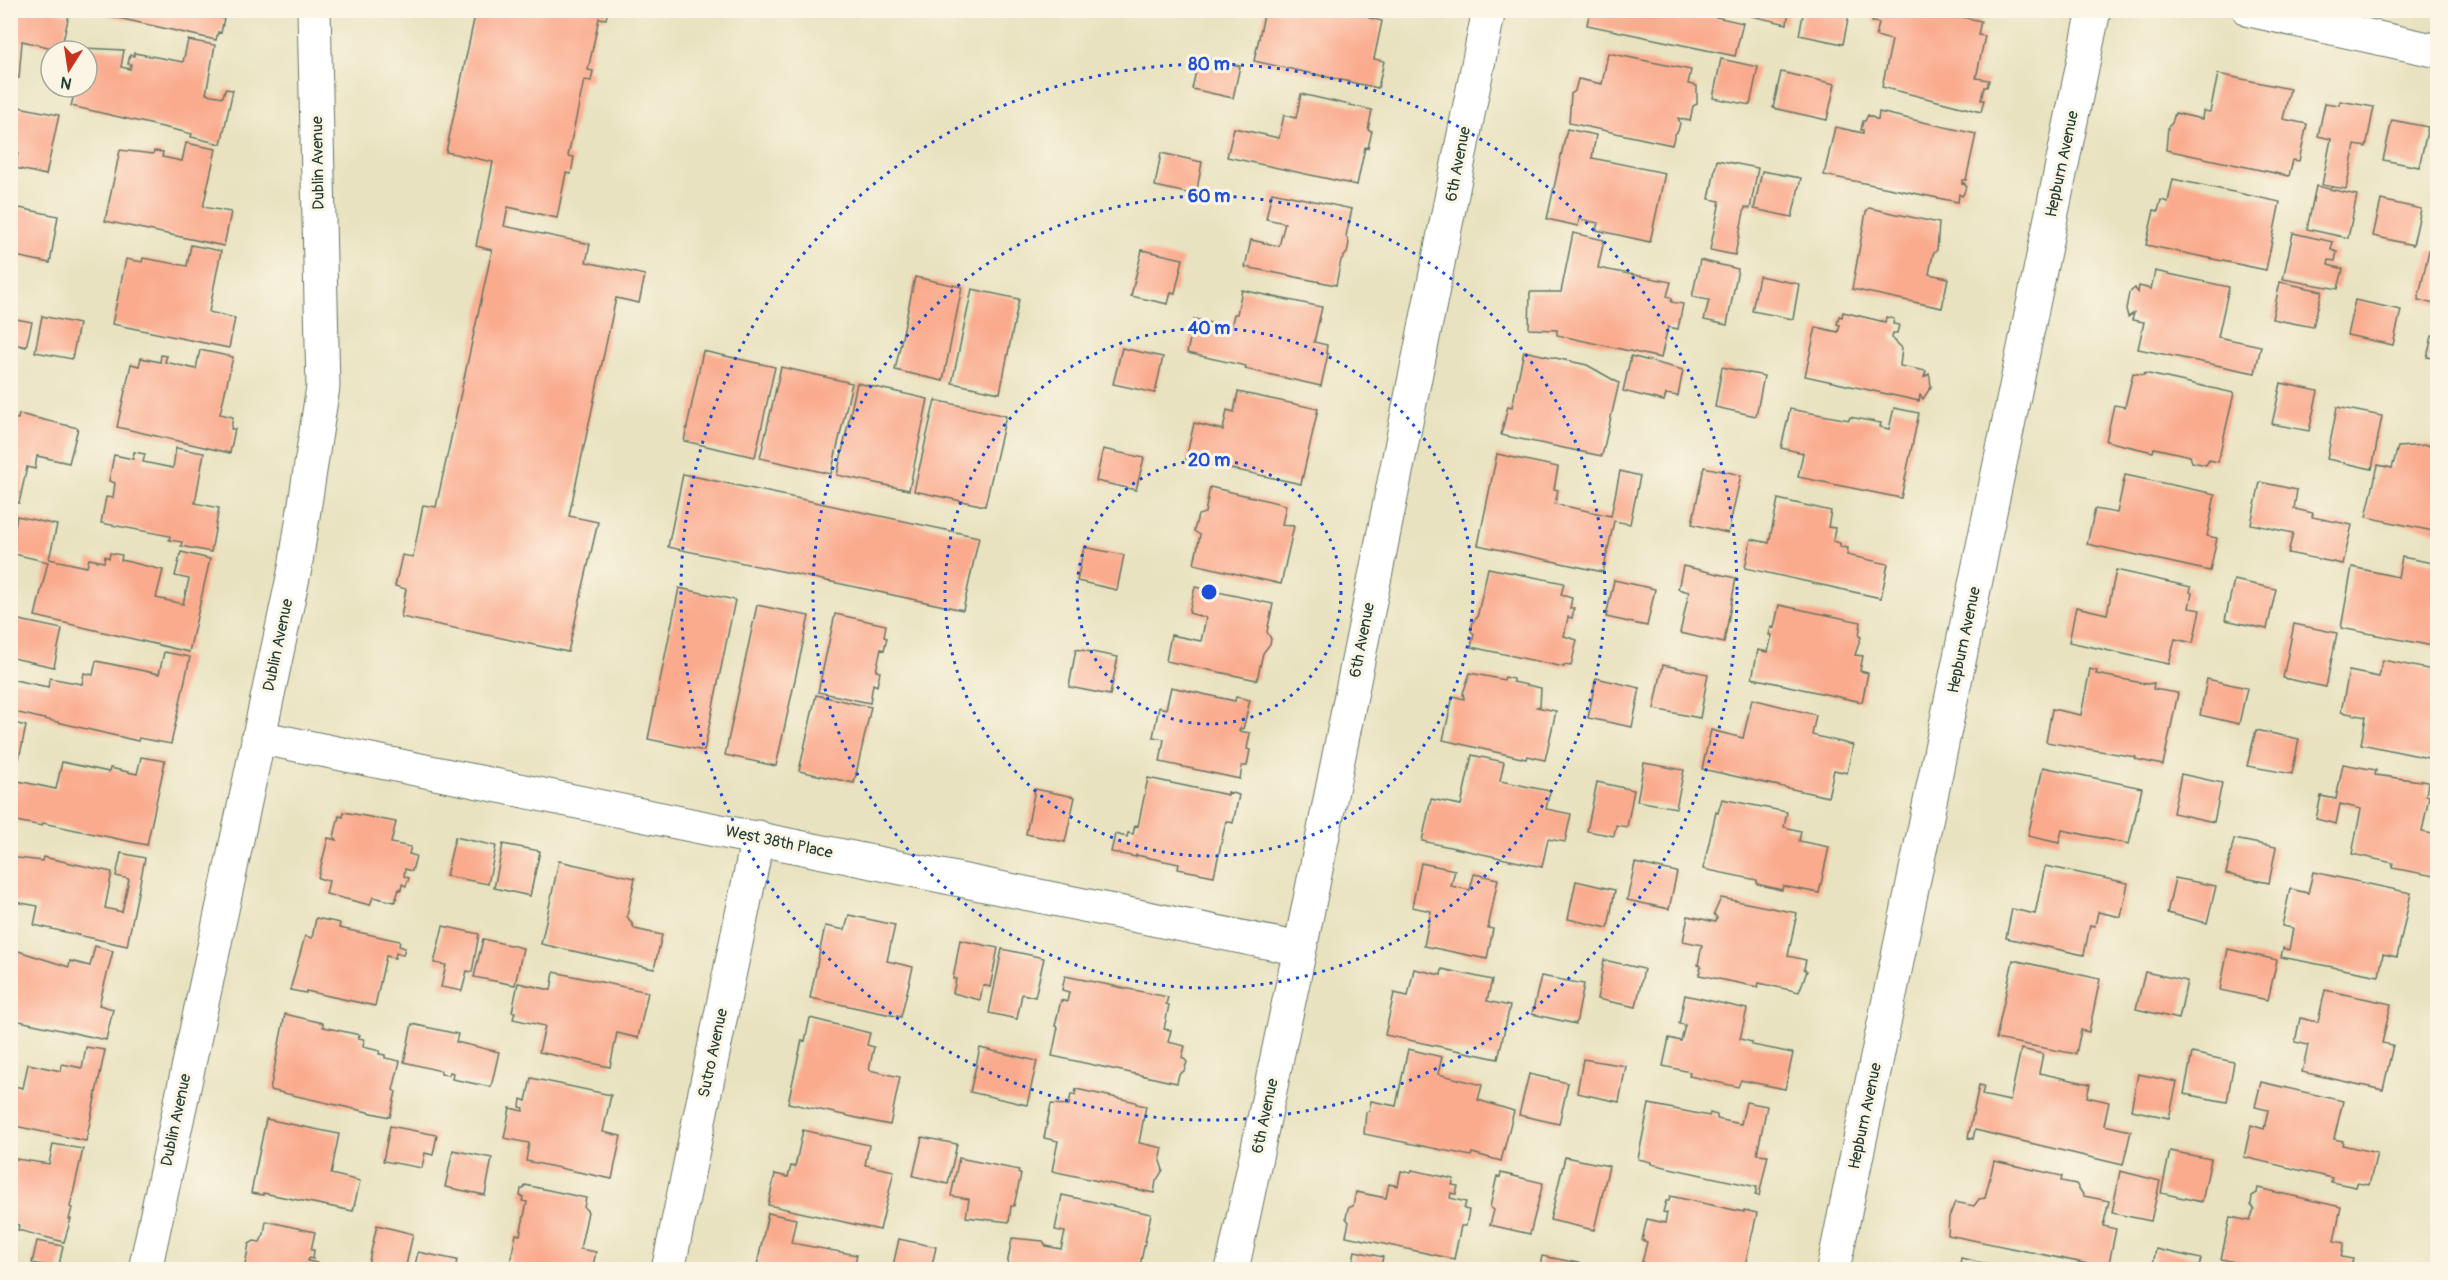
<svg xmlns="http://www.w3.org/2000/svg" width="2448" height="1280" font-family="Pangolin,sans-serif">
  <style>
    .building { fill: #faab8e }
    .lines { fill: none; stroke-linecap: round; stroke-linejoin: round }
    .minor-casing { stroke: #657765; stroke-width: 35 }
    .tertiary-casing { stroke: #657765; stroke-width: 35 }
    .minor { stroke: #fff; stroke-width: 33 }
    .tertiary { stroke: #fff; stroke-width: 33 }
    .ring { fill: none; stroke: #1d4ed8; stroke-width: 3; stroke-dasharray: 3 6 }
    .labels { text-anchor: middle; dominant-baseline: central; stroke-width: 6; stroke-linejoin: round; paint-order: stroke }
    .street-label { font-size: 16px; fill: #1f3d34; stroke: #fcf5e5 }
    .centre { fill: #1d4ed8; stroke: #fcf5e5; stroke-width: 3 }
    .ring-label { font-size: 18px; text-anchor: middle; font-weight: bold; fill: #1d4ed8; stroke: #fcf5e5; stroke-width: 6; stroke-linejoin: round; paint-order: stroke }
  </style>
  <rect width="100%" height="100%" fill="#fcf5e5"/>
  <filter id="ink" filterUnits="userSpaceOnUse"><feTurbulence type="fractalNoise" baseFrequency=".0167" numOctaves="2"/><feDisplacementMap in="SourceGraphic" scale="12" xChannelSelector="R" yChannelSelector="G"/><feConvolveMatrix kernelMatrix="1 2 1 2 8 2 1 2 1" color-interpolation-filters="sRGB"/></filter>
  <filter id="wash" filterUnits="userSpaceOnUse"><feTurbulence type="fractalNoise" baseFrequency=".008" numOctaves="4" result="noise"/><feDisplacementMap in="SourceGraphic" scale="24" xChannelSelector="R" yChannelSelector="G"/><feGaussianBlur stdDeviation="1.35" result="paint"/><feColorMatrix in="noise" values="0 0 0 0 0 0 0 0 0 0 0 0 0 0 0 0 0 1.4 0 .05"/><feComposite in="paint" operator="in"/></filter>
  <g filter="url(#wash)">
    <rect width="100%" height="100%" fill="#e8e2c0"/>
    <g id="blocks">
      <path class="building" d="M10,10h39l20,5 -8,35 -39,-9 -3,37 -9,-2z
        M83,10h140l-2,8h3l-3,15 -3,-1 -2,8z
        M476,10h132l-2,9 -7,-1 -11,52 5,1 -2,10 -7,-1 -16,76 6,1 -3,17 -5,-1 -9,45 -49,-11 -4,19 86,18 -4,18 59,13 -6,28 -23,-5 -47,218 29,6 -30,130 -167,-35 5,-28 -11,-3 7,-31 11,2 10,-52 13,2 56,-257 -16,-4 17,-84 -47,-10z
        M1265,10l27,2 1,-2h77l-1,8 13,3 -8,38 10,2 -6,27 -124,-27z
        M1590,10h108v3l45,10 -8,33 -148,-31z
        M1748,10h41l-2,14 -40,-9z
        M1804,10h46l-7,34 -44,-9z
        M1874,10h26l23,5 1,-5h8l49,11 -3,14 7,1 -9,42 13,2 -2,7h-3l-3,13h3l-3,12 -99,-25 10,-47 -16,-4 3,-13 -7,-1z
        M188,40l27,5 -9,49 17,3 2,-8 8,1 -12,54 -30,-7 1,-3 -12,-3 -109,-25 5,-19h11v-36h-3v-3l40,2 -3,17 9,2 1,-5h-3l2,-9 4,1v-3l49,9z
        M1608,53l83,17 -3,14 9,2v18l-4,2 -3,15 -12,-3 2,5 -2,8 -3,3 -3,11 -103,-22 2,-29 4,-3 3,-12 24,5z
        M1199,57l41,9 -7,32 -41,-9z
        M1721,59l37,8 -8,38 -37,-7z
        M1781,72l54,12 -8,36 -54,-12z
        M2218,74l72,15 -7,30 24,5 -8,37 -6,-1 -4,16 -123,-26 2,-23 4,-4 3,-10 27,6 1,-8 7,1z
        M1301,94l71,16 -4,20 4,1 -4,17 -3,-1 -8,38 -130,-28 7,-29 45,10 5,-23 12,3z
        M2340,101l34,6 -8,40 -11,-2 -9,44 -24,-4 9,-46 -13,-3 7,-33 14,2z
        M19,107l40,8 -13,60 -31,-7 3,-16 -8,-2v-17l7,1z
        M1879,112l97,22 -10,46h-4v4l2,-1 2,3 -2,7 -2,3 -3,-2 -1,8 -134,-27 11,-48 28,6v-3h-2l2,-9h2l3,-6 10,5z
        M2392,120l36,7 -9,40 -36,-7z
        M1567,129l29,6 -4,23 73,15 -15,69 -54,-12 2,-7 -19,-4 -1,7 -31,-7z
        M186,143l30,6 -13,58 28,5 -7,34 -119,-25 15,-71 33,4 1,-3 9,1 -1,5 20,4z
        M1161,153l41,9 -6,33 -41,-9z
        M1717,160l41,8 -8,41 -5,-2 -10,48 -25,-5 10,-49 -11,-2z
        M1762,171l39,7 -9,39 -38,-8z
        M2173,179l107,23 -14,68 -120,-25 8,-35 4,1 3,-11 7,2z
        M2316,186l41,9 -9,43 -41,-9z
        M1272,192l80,17 -6,27 3,7 -2,10 -6,7 -5,25 -91,-18 6,-27 28,6 6,-23 -19,-4z
        M2381,200l40,9 -8,36 -40,-9z
        M10,206l48,10 -8,47 -40,-8z
        M1869,208l70,15 -2,27 -4,4 -4,20 19,4 -6,30 -90,-19 14,-77z
        M1573,233l31,7 -6,28 73,14 -4,14 5,2 -1,4 12,2 -5,25 -10,-2 -7,31 -104,-23v-5l-28,-1 1,-37h31z
        M2293,233l40,9 -2,8 6,2 -2,9 -6,-1 -1,5 15,4 -5,20 -55,-10z
        M191,245l30,6 -12,61 26,6 -6,30 -117,-24 14,-65 16,3 1,-4 44,8z
        M1142,250l41,9 -8,34 -4,-1 -3,12 -37,-8z
        M2429,250l9,1v54l-20,-5z
        M1700,260l38,9 -11,56 -23,-5 5,-20 -17,-3z
        M2155,271l74,16 -11,50 43,9 -6,27 -117,-24 6,-27 -12,-2 2,-7 -6,4 -2,-8 3,-16 6,-5 3,5 1,-7 12,3z
        M1759,276l40,8 -6,35 -41,-8z
        M915,277l47,10 -19,94 -48,-11z
        M2280,282l42,9 -9,36 -41,-8z
        M972,289l47,10 -19,94 -48,-10z
        M1242,290l80,17 -8,35 13,3 -1,8 2,1 -7,32 -76,-17 1,-3 -59,-13 7,-34 37,9 3,-14h3z
        M2355,300l46,10 -8,35 -46,-10z
        M1843,312l42,10 1,-5 8,2 -1,5 6,1 -2,8h-4l-1,5 10,10 -2,18 26,5 -2,6 5,-3 1,4 1,9 -8,12 -3,-4 -1,6 -114,-25 11,-49 22,5 2,-7 -3,-1 2,-8 3,1z
        M42,316l37,8 -7,35 -37,-7z
        M11,318l21,4 -6,25 -16,-4z
        M2432,336l6,1v31l-6,-1 2,-9 -7,-1z
        M1122,348l41,9 -8,36 -42,-9z
        M200,350l33,7 -13,57 13,3 -2,12h4l-5,24 -113,-26 14,-63 8,2 2,-8 19,4 1,-7 6,1 -2,6 31,7z
        M703,351l72,16 -20,90 -71,-16z
        M1524,351l63,14 32,18 -17,73 -101,-21 7,-29 4,1z
        M1631,356l52,14 -5,26 -12,-2 -2,7 -41,-10z
        M781,367l71,16 -21,91 -71,-16z
        M1722,367l42,9 -8,40 -41,-9z
        M2133,373l11,2v-2l90,20 -16,69 -9,-2 -3,5 -14,-3 -2,-6 -36,-8 -1,4 -47,-11 8,-36 11,2z
        M857,383l71,16 -19,91 -72,-15z
        M2281,383l37,8 -9,40 -37,-7z
        M1238,392l80,17 -17,75 -115,-25 8,-36 29,7 4,-20 7,2z
        M935,400l71,16 -21,90 -71,-15z
        M2337,407l45,9 -10,53 -45,-10z
        M1894,408l25,5 -18,85 -103,-21 5,-24 -22,-5 9,-39 59,11 1,-3 31,6 -1,4 9,2z
        M19,414l59,14 -9,35 -32,-7 -2,13 -8,-2 -8,36 -9,-2v-83l8,1z
        M2427,445l11,2v85l-72,-15 12,-52 14,3 6,-21z
        M176,448l28,5 -9,50 24,5 -8,44 -30,-6 1,-4 -13,-2 1,-4 -69,-13 5,-26 7,1 2,-15 -6,-2 5,-26 19,4 1,-7 11,2 -2,8 30,6z
        M1103,449l41,9 -8,32 -40,-9z
        M1497,454l61,13 -4,22 4,1 -3,14 56,12 9,-45 20,5 -10,48 -16,-3 -11,51 -125,-27z
        M1704,467l37,8 -13,58 -36,-9z
        M683,474l296,63 -16,73 -295,-63z
        M2125,475l90,19 -8,42 10,2 -7,33 -123,-27 8,-35 22,4z
        M2260,482l37,8 -3,19 19,4 -1,4 40,8 -9,39 -55,-11 5,-20 -42,-9z
        M1210,487l76,18 -4,20 12,1 -13,58 -87,-20 6,-29 -6,-4 4,-16 7,-2z
        M1778,499l53,12 -3,16 7,1 -2,13 7,2v4l8,1 -1,7 41,9 -7,34 -136,-30 6,-29 18,4z
        M17,516l40,9 -8,34 38,8 2,-8 15,3 1,-6 4,2 1,-5 12,2 -1,5 42,10 -7,28 27,6 6,-25 -14,-3 6,-24 29,7 -21,93 -154,-36 13,-54 -38,-9z
        M1084,547l40,8 -7,35 -40,-9z
        M2402,557l36,7v83l-97,-19 11,-61 46,10z
        M1683,566l53,12 -12,65 -44,-10 9,-41 -11,-3z
        M1488,568l76,15 -3,12 11,3 -2,10h4l-2,10 -4,-1 -4,19 13,4 -6,26 -7,-1v2l-93,-20 3,-13 -3,-3 2,-10 4,-3z
        M2116,570l75,17 -1,5 2,1 -3,15 11,2 -7,33 -18,-4 -6,25 -100,-22 7,-35 31,7z
        M1614,580l41,9 -8,37 -41,-9z
        M2234,580l42,9 -9,40 -42,-9z
        M1195,587l78,17 -6,28 4,7 -1,5 -7,9 -6,27 -91,-19 5,-26 30,6 5,-23 -17,-5z
        M679,588l56,12 -31,151 -56,-12z
        M757,605l52,11 -33,150 -51,-11z
        M1779,605l82,17 -2,14 2,1 -6,18 8,1 -3,15 8,2 -6,29 -110,-24 6,-28 10,2 4,-17h-3l2,-8 3,1z
        M835,614l51,11 -2,12 3,1 -3,12 -3,-1 -5,22 4,1 -3,14 -4,-2 -3,19 -52,-11z
        M10,618l52,11 -8,38 -41,-9 -3,8z
        M2294,624l43,9 -11,54 -43,-9z
        M1076,649l42,8 -8,38 -41,-8z
        M164,652l26,5 -19,87 -32,-6 -1,3 -128,-30v-32l38,8 2,-9 32,6 2,-11 9,2 3,-14 63,13z
        M2383,660l55,11v89l-77,-16 5,-27 -25,-5 8,-41 30,6z
        M1663,665l45,9 -8,44 -46,-9z
        M2090,669l7,2 -1,3 51,10 7,-1 -1,6 25,4 -15,72 -28,-6 1,-2 -90,-15 6,-33 29,6z
        M1470,673l34,7 1,-3 8,2v3l28,6 -1,18 -3,1 19,4 -11,49 -18,-4 -1,3 -83,-19 10,-44 11,3 -1,-6z
        M1596,678l44,10 -8,39 -44,-9z
        M2207,679l40,9 -8,36 -39,-9z
        M1171,687l64,14 1,-4 14,3 -7,29 -3,-1 -1,3 11,2 -3,16 3,1 -3,16h-5l-2,13 -80,-17 4,-23 -11,-2 6,-30 7,2z
        M816,695l55,12 -17,76 -55,-12z
        M1752,699l64,16 -4,20 41,10 -6,28 -13,-3 -6,27 -126,-28 9,-39 32,8z
        M10,722l16,4 -7,33 -9,-2z
        M2256,730l43,9 -7,35 -45,-8z
        M1472,755l32,7 -4,19 50,10 -4,18 25,5 -6,28 -17,-3 -6,28 -120,-26 9,-42 30,6z
        M141,757l24,4 -18,84 -104,-22 -1,3 -32,-6v-29l3,-11 43,9 6,-27 47,10 1,-4 27,6z
        M1644,763l40,7 -8,38 -39,-7z
        M2343,764l33,6 -1,5 53,7 -2,13 3,1 -7,36 16,3v24l-4,17 -42,-8 1,-5 -41,-9 9,-45 -21,-5 -4,20 -20,-5 5,-23 15,3z
        M2043,767l99,21 -13,56 -67,-14 -3,13 -31,-7z
        M2181,774l41,9 -8,39 -41,-9z
        M1148,778l80,17v-3l11,3 -6,28 -7,-2 -12,55 -36,-7 1,-5 -43,-9v2l-25,-5 4,-18 12,3 1,-4 5,1 2,-9 3,1z
        M1597,782l37,8 -7,37 -11,-2 -2,11 -27,-5z
        M1035,789l40,8 -10,45 -39,-8z
        M1722,799l65,13 -3,15 17,4 -2,10 30,6 -10,46 -36,-7 -1,4 -25,-6v-4l-54,-11 13,-57 2,1z
        M344,812l52,10 -5,21 20,4 -2,7 7,2 -4,15 -7,-2 -1,7 5,2 -3,8 -4,-2 -1,6 -2,-1 -4,13 -22,-5 -3,8 -44,-11 3,-13 -11,-3 10,-40 8,2 -2,-3 5,-21 4,1z
        M455,837l41,9 -8,38 -42,-8z
        M2234,839l42,8 -7,36 -43,-9z
        M503,844l37,7 -10,45 -36,-8z
        M121,853l24,5 -18,88 -93,-21 4,-19 -28,-5v-44l32,4 1,-4 69,15 -7,36 17,4 7,-33 -13,-3z
        M559,861l76,17 -8,38 8,13 27,6 -8,34 -113,-25z
        M1421,863l34,7 -4,16 19,4 4,-16 24,5 -10,49 5,1 -6,30 -63,-13 7,-35 -19,-4z
        M1635,863l42,9 -8,37 -42,-9z
        M2045,866l83,17 -7,34 -23,-5 -3,14 -5,-1 -6,30 -78,-17 6,-29 23,5z
        M2313,872l98,21 -14,64 -14,-3 -4,22 -98,-19 2,-9 6,2 4,-22 -11,-2 8,-37 18,4z
        M2175,878l41,8 -9,37 -40,-10z
        M1576,881l39,9 -7,38 -40,-9z
        M1721,898l76,15 -9,43 18,4 -2,9 3,2 -8,21 -40,-9 -1,4 -59,-12 2,-9 -3,-1 4,-20 -19,-4 5,-25 28,6 1,-4 -3,-4z
        M849,915l46,10 -8,36 26,6 -12,50 -91,-19 15,-72 20,4z
        M316,918l24,5 -1,5 61,13 -1,5 6,2 -2,7 -7,-2 -1,5 -9,-2 -11,50 -69,-15v2l-16,-3 15,-54 7,2z
        M443,926l36,8 -7,38 -5,-1 -5,20 -21,-4 5,-22 -12,-2z
        M483,939l40,9 -8,37 -41,-8z
        M960,940l38,8 -8,39 -7,-2 -3,15 -27,-7 3,-14h-3z
        M95,946l18,5 -14,54 14,4 -7,31 -96,-21v-63h3l2,-6 54,17 1,-6 20,5z
        M1002,949l42,9 -9,39 -13,-3 -5,25 -28,-6z
        M2228,949l49,11 -9,40 -48,-10z
        M1604,960l40,9 -8,38 -39,-8z
        M2013,960l87,19 -11,53 -8,-2 -5,24 -80,-15z
        M1414,969l27,6 1,-6 50,11 -5,21 23,5 -12,53 -113,-24 9,-42 14,3z
        M554,972l94,20 -10,46 -21,-5 -7,34 -71,-15 6,-26 -32,-7 2,-7h-3l6,-29 33,7z
        M2145,972l42,9 -8,38 -43,-10z
        M1065,976l103,21 -2,7 3,1 -5,24 7,1 -3,12 17,4 -3,11 5,5 -3,9 -5,3 -2,9 -125,-27 6,-29 -3,-1 6,-26 6,2 2,-10 -7,-2z
        M1541,976l43,8 -8,40 -44,-10z
        M2325,990l66,14 -9,39 11,2 -10,45 -81,-18 6,-27 -13,-3 5,-24 18,4z
        M1685,995l62,14 -7,30 12,3v3l41,8 -8,36 -44,-9 -3,7 -49,-11 1,-4 -27,-6 6,-28 12,3 4,-16 -6,-1z
        M285,1014l38,9v4l37,8 -2,3 6,1 -1,8 17,4 -1,3 6,1v3l15,3 -7,29 3,2 -6,25 -120,-27z
        M810,1018l60,15 -3,12 7,2 -5,23 31,7 -10,48 -102,-22 14,-63 3,1z
        M412,1024l46,10 -2,8 43,10 -8,35 -39,-8 1,-6 -3,-1 -1,3 -8,-1v-3l-37,-9z
        M86,1047l19,3 -19,91 -76,-16v-40l13,3 5,-24 33,7 1,-7 20,4z
        M980,1048l57,13 -10,44 -57,-13z
        M1408,1049l34,8 -4,17 44,11 -4,15 36,11 -13,50 -29,-8 -1,3 -107,-22 2,-22 3,-1 2,-10 25,5z
        M2021,1049l22,5 -4,19 51,11 -3,13 22,5 -5,23 27,6 -8,34 -148,-35 -2,9 -5,-1 11,-53 5,1 -2,9 28,6z
        M2192,1053l42,9 -7,40 -43,-8z
        M1583,1059l43,7 -7,36 -42,-9z
        M1529,1074l39,9 -9,41 -40,-9z
        M2138,1074l39,8 -8,36 -38,-8z
        M531,1078l80,17 -8,37 18,4 -9,43 -86,-18 3,-18 -25,-5 6,-30 13,3 1,-3 -4,-1 1,-8 5,2z
        M2261,1082l82,19 -9,38 9,2 -1,4 35,8 -8,32 -12,-2 -1,4 -25,-5 1,-4 -88,-21 7,-32 13,4 4,-19 -13,-3z
        M1076,1089l60,13v2l10,2 -7,37 24,5 -3,13 3,9 -7,11 -2,12 -102,-22 6,-30 -14,-3 7,-34 18,1 2,-11 4,1z
        M1746,1102l21,4 -10,48 11,1 -9,41 -4,-1 2,-8 -106,-23v-2l-13,-3 11,-55 60,12 1,-3 7,2v4l24,5z
        M266,1119l73,15 -8,40 29,7 -7,30 -90,-18v2l-12,-2z
        M390,1126l47,9 -4,20 -8,-2 -3,15 -39,-7z
        M803,1130l66,15 -4,20 29,6 -14,59 -112,-25 7,-31 13,3 3,-11 4,1z
        M922,1137l35,7 -9,40 -35,-8z
        M53,1144l30,5 -13,58 2,1 -3,11h2l-7,23 -46,-12 1,-5 -9,-2v-65l39,6z
        M453,1150l39,8 -7,37 -40,-8z
        M2170,1151l41,8 -9,43 -41,-9z
        M1565,1157l44,9 -15,64 -44,-10z
        M959,1158l60,12 -1,3 3,1 -7,32h-3l-2,16 -43,-5 3,-18 -18,-3z
        M1994,1161l68,15 -1,5 15,3 8,12 25,5 -6,25 13,3 -8,39 -160,-33 1,-18 6,-15 19,4 5,-7 6,-1z
        M1412,1170l42,9 -2,6 6,1 -2,8 -5,-1 -1,5 16,4 -2,7 5,1 -3,16h-5l-7,33 -108,-23 3,-14 -3,-4 2,-10 5,-2 3,-14 30,6 3,-14 9,2 3,-15 10,2z
        M2120,1171l40,10 -9,40 -39,-8z
        M1501,1173l42,10 -13,51 -40,-9 4,-15 -4,-3 7,-31 3,1z
        M525,1185l61,13 -2,9 4,5 -8,37 16,3 -4,18h-50l-32,-7 6,-29 4,1 7,-33 -5,-1 1,-4 -3,-1 1,-7h3z
        M2258,1188l83,19 -7,34 10,2 -3,14 12,2 -3,11h-80l-49,-11 9,-42 20,4 4,-12 -3,-4 1,-9 5,-3z
        M1062,1195l89,19 -12,56h-133l6,-32 31,3 3,5 15,3 4,-17 -10,-2z
        M1670,1196l74,16v-2l13,3 -13,57h-104l7,-28 -5,-2 5,-21 18,4 2,-10 -4,-1 3,-11h3z
        M768,1213l28,6 -5,24 66,12 -4,15h-97z
        M266,1221l49,11 -4,18h3l-1,9 -4,-1 -1,3 9,2 -2,7h-71l5,-26 5,-3 6,1 4,-8z
        M377,1225l36,9 -8,36h-15l-22,-5z
        M899,1239l37,8 -5,23h-39z
        M37,1241l26,5 -5,24h-16l1,-5 -11,-2z
        M2156,1249l45,10 -3,11h-46z
        M1355,1251l28,6 -3,13h-29z
        M418,1252l39,8 -2,10h-41z
        M1542,1256l42,8 -1,6h-44z
        M1961,1258l48,11v1h-50z"/>
    </g>
  </g>
  <g filter="url(#ink)">
    <use href="#blocks" fill-opacity="0" stroke="#657765" stroke-width="1.5"/>
    <g class="lines">
      <defs>
        <path id="minor" d="M258,737l1042,212
          M145,1270l150,-702 28,-181 -9,-377
          M668,1270l90,-433
          M1232,1270l68,-321 189,-939
          M1833,1270l261,-1260"/>
        <path id="tertiary" d="M2249,10l189,41"/>
      </defs>
      <use href="#minor" class="minor-casing"/>
      <use href="#tertiary" class="tertiary-casing"/>
      <use href="#minor" class="minor"/>
      <use href="#tertiary" class="tertiary"/>
    </g>
  </g>
  <g class="ring">
    <circle cx="1209" cy="592" r="132"/>
    <circle cx="1209" cy="592" r="264"/>
    <circle cx="1209" cy="592" r="396"/>
    <circle cx="1209" cy="592" r="528"/>
  </g>
  <g class="labels">
    <g class="street-label">
      <text transform="translate(318 163) rotate(-91)">Dublin Avenue</text>
      <text transform="translate(1458 164) rotate(-79)">6th Avenue</text>
      <text transform="translate(2062 164) rotate(-78)">Hepburn Avenue</text>
      <text transform="translate(1362 640) rotate(-79)">6th Avenue</text>
      <text transform="translate(1964 640) rotate(-78)">Hepburn Avenue</text>
      <text transform="translate(278 645) rotate(-78)">Dublin Avenue</text>
      <text transform="translate(779 842) rotate(12)">West 38th Place</text>
      <text transform="translate(713 1053) rotate(-78)">Sutro Avenue</text>
      <text transform="translate(1265 1116) rotate(-78)">6th Avenue</text>
      <text transform="translate(1865 1116) rotate(-78)">Hepburn Avenue</text>
      <text transform="translate(176 1120) rotate(-78)">Dublin Avenue</text>
    </g>
  </g>
  <circle cx="1209" cy="592" r="9" class="centre"/>
  <g class="ring-label">
    <text x="1209" y="70">80 m</text>
    <text x="1209" y="202">60 m</text>
    <text x="1209" y="334">40 m</text>
    <text x="1209" y="466">20 m</text>
  </g>
  <rect width="2448" height="1280" fill="none" stroke="#fcf5e5" stroke-width="36"/>
  <g transform="translate(69 69) rotate(192)"><circle r="28" fill="#fcf5e5" stroke="#a4ab9e" stroke-width="1.5"/>
  <path d="M0-4.5L10 22L0 15L-10 22Z" fill="#c8321e"/>
  <text y="-9" font-size="16" font-weight="bold" text-anchor="middle" fill="#1f3d34">N</text>
  </g>
</svg>
